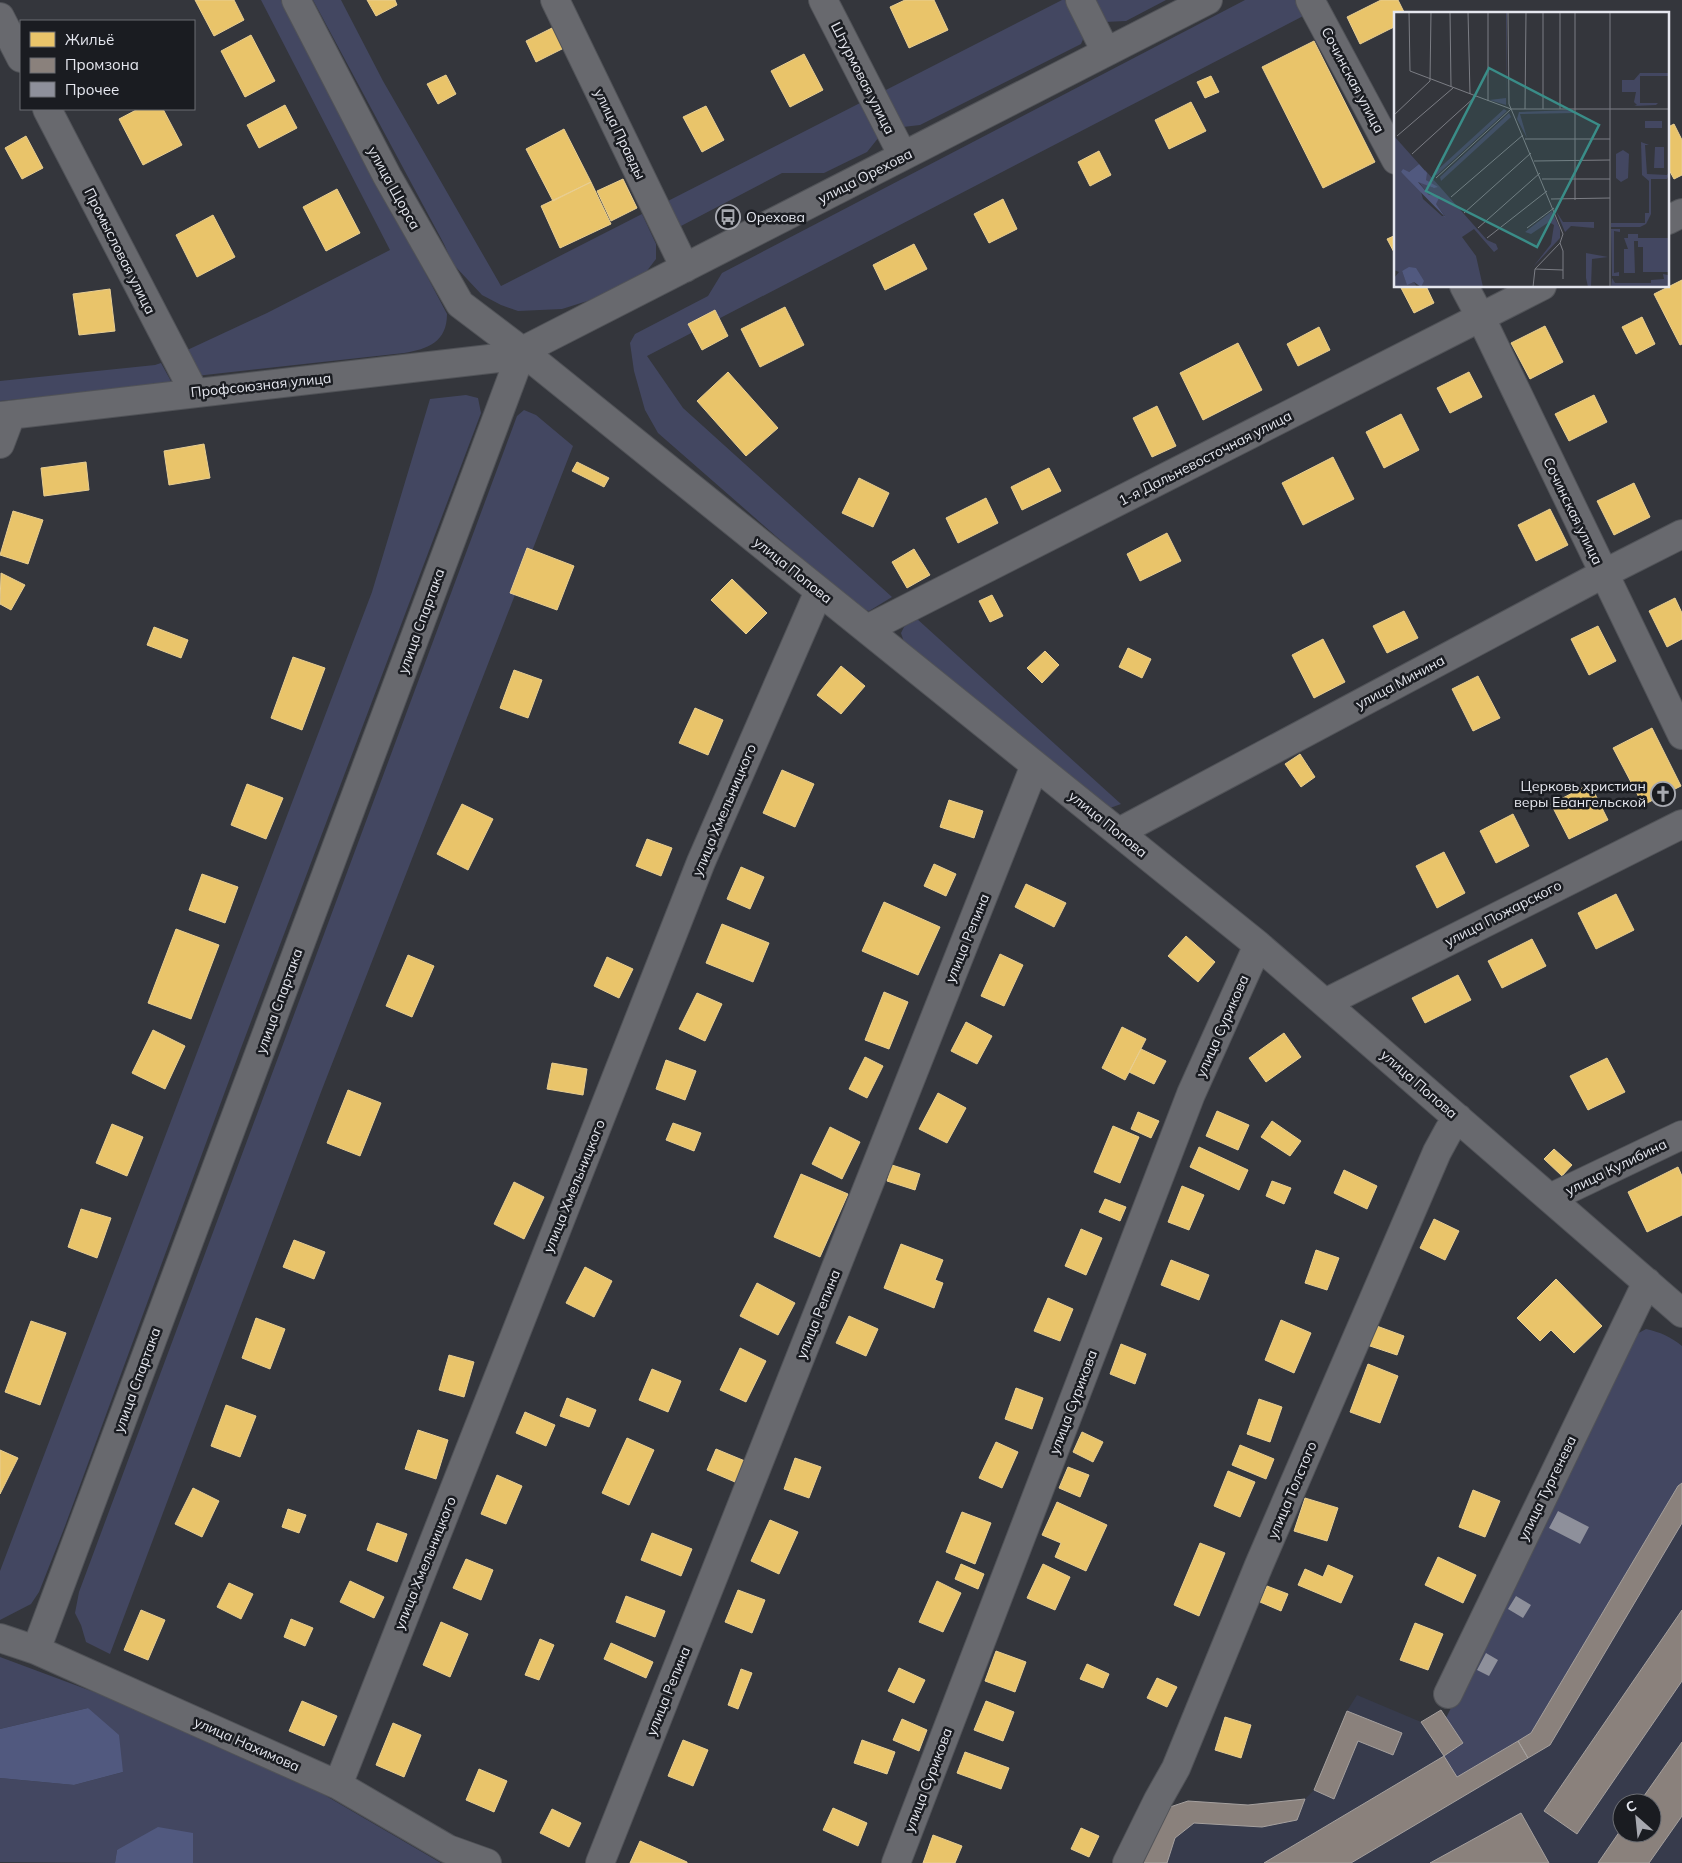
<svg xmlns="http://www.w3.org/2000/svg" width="1682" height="1863" font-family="Mulish,sans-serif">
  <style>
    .built { fill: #373b4c; fill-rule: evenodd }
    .green { fill: #434761 }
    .forest { fill: #51597f }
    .homes { fill: #e9c46a; stroke: #e8ce92 }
    .industry { fill: #8a817c; stroke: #a5a09e }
    .building { fill: #8e909b }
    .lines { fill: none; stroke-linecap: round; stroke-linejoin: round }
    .minor-casing { stroke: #515358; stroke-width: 30 }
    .minor { stroke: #68696e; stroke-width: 28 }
    .labels { text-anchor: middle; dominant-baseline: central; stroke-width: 5; stroke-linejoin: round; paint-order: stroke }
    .street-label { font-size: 14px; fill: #e5e7ef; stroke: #1a1c21 }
    .poi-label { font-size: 14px; fill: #e5e7ef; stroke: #1a1c21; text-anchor: start }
    .inset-road { fill: none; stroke: #7b7d84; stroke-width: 1 }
    .view { fill: #3a8d88; fill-opacity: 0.15; stroke: #3a8d88; stroke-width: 2.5 }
    .inset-edge { fill: none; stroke: #e5e7ef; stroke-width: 2.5 }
  </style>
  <rect width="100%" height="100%" fill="#34363c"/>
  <path class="built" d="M1682,1483v380h-540l28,-56 18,-6 60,4 57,-6 9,-9 33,-79 10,-16 64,27 20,-12 22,33 -6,34 221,-291zM1622,1803h30v30h-30z"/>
  <path class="green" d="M261,0h20l166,314c0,28 -19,35 -43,39l-208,23 -13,-24 84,-39 123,-63z
    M313,0h28l42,81 118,205 141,-72 14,30v15l-10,13 -46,25 -38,12 -44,2 -17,-6 -19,-10 -29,-31 -9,-20z
    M1062,0h8l14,37 -3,7 -161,81 -17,2 -21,-35z
    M1090,0h76l-40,21 -22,1z
    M1245,0h54l8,14 -660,342 36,52 209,189 -23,14 -12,-4 -199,-174 -13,-23 -11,-39 -4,-28 5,-9 73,-38 14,-23z
    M862,102l17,35 -12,15 -43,21h-42l-101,53 -7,-3 -10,-20z
    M161,363l11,20 -172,18v-20l155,-16z
    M466,395l12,3 3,15 -240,635 -176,478 -26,66 -8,12 -31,16v-49l372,-979 58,-193z
    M524,410l12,5 37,31 -252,646 -211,562 -24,-12 -5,-17 -6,-12 4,-21 438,-1176z
    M916,618l205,186 -11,4 -22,-15 -183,-148 -4,-12 3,-6z
    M1646,1329c14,3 25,8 36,17v137l-4,3 -147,247 -74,44 -13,-21 19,-13 -17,-25 189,-383z
    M0,1657l102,38 219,98 120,70h-248v-30l-76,17 -2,13 -115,-1v-84l74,7 49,-13 -35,-64 -88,21z"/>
  <path class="forest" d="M88,1708l31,27 4,37 -49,13 -74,-7v-49z
    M158,1827l35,6v30h-78l2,-13z"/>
  <path class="homes" d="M195,0h39l10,20 -30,16z
    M367,0h28l2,5 -21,11z
    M905,0h29l14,30 -39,18 -19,-41z
    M1381,0h17l7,14h-9v12l-36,18 -13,-27z
    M554,27l10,21 -28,14 -10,-21z
    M251,35l24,46 -30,16 -24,-46z
    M1314,41l61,121 -52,26 -61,-121z
    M804,54l19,36 -33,17 -19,-36z
    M446,75l10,19 -18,10 -11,-20z
    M1211,76l8,16 -14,6 -8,-16z
    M1191,102l15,29 -37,18 -14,-29z
    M285,105l12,23 -38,20 -12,-23z
    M706,106l18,34 -22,12 -19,-35z
    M138,109h25l19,36 -39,20 -24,-46z
    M1674,124l8,16v35l-8,4 -6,-11v-41z
    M564,129l27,53 -38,19 -27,-52z
    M26,136l17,32 -21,11 -17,-31z
    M1099,151l12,24 -21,11 -12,-24z
    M623,179l14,29 -26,13 -14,-30z
    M591,182l20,42 -51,24 -19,-42z
    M337,189l23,44 -34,18 -23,-44z
    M1003,199l14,30 -28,14 -15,-29z
    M213,215l22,42 -38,20 -21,-42z
    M1396,235v21l-9,-17z
    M914,244l13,25 -42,21 -12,-25z
    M1682,280v64l-2,1 -26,-51z
    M1400,286h26l8,17 -20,10z
    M110,289l5,42 -36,4 -6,-41z
    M785,307l19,38 -44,22 -19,-38z
    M715,310l13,26 -26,14 -14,-26z
    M1642,317l13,27 -19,10 -14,-27z
    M1545,326l18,36 -33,17 -19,-36z
    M1319,327l11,23 -32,16 -11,-22z
    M1238,343l24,47 -59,30 -23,-47z
    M728,372l50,56 -32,28 -49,-55z
    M1469,372l13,25 -32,16 -13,-25z
    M1594,395l13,27 -38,19 -14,-27z
    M1157,406l19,40 -24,11 -19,-39z
    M1401,414l18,36 -35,18 -18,-36z
    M204,444l6,34 -41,7 -5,-34z
    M1333,457l21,42 -51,26 -21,-42z
    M86,462l3,28 -45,6 -3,-28z
    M577,462l32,16 -5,9 -32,-16z
    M1049,468l12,23 -39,19 -11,-23z
    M859,478l30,15 -16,34 -31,-14z
    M1634,483l16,34 -36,18 -17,-34z
    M986,498l12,25 -40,20 -12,-25z
    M1550,509l18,36 -32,16 -18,-36z
    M13,511l30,9 -15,44 -28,-9z
    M1167,533l14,28 -41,20 -13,-27z
    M527,548l47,18 -17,44 -47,-17z
    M914,549l16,26 -23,13 -15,-26z
    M1,573l24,12 -14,25 -11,-6z
    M732,579l35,34 -21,21 -35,-34z
    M992,595l11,21 -13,6 -11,-21z
    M1675,598l7,15v26l-15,8 -18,-36z
    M1404,611l14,27 -31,15 -14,-27z
    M1598,626l18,35 -27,14 -18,-36z
    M154,627l34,13 -7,18 -34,-13z
    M1323,639l22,43 -31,16 -22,-43z
    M1128,648l23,11 -9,19 -23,-11z
    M1045,651l14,14 -17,18 -15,-15z
    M293,657l32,11 -23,62 -31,-12z
    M841,666l24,20 -24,28 -24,-19z
    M514,670l28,10 -14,38 -28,-10z
    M1478,676l22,42 -27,13 -21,-42z
    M695,708l28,12 -15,35 -29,-12z
    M1652,728l29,58 -38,19 -30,-57z
    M1300,754l15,23 -14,10 -16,-23z
    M782,770l32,14 -19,43 -32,-14z
    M247,784l36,14 -17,41 -35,-14z
    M1590,784l18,36 -39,19 -18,-35z
    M949,800l34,11 -9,27 -34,-11z
    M462,804l31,15 -25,51 -31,-16z
    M1513,814l16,32 -33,17 -16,-32z
    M647,839l25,9 -11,28 -25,-10z
    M1444,852l21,41 -28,15 -21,-42z
    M934,864l22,10 -10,22 -22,-10z
    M741,867l23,10 -14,32 -23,-10z
    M202,874l36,13 -13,36 -36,-13z
    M1026,884l40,19 -12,24 -39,-20z
    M1616,894l18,36 -38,19 -18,-36z
    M884,902l56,25 -22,48 -56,-24z
    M722,924l47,19 -16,39 -47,-19z
    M176,929l43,16 -28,74 -43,-16z
    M1186,936l29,26 -17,20 -30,-26z
    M1532,939l14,27 -44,22 -14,-27z
    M1000,954l23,11 -19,41 -23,-10z
    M408,955l26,11 -22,51 -26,-11z
    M607,957l26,12 -14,29 -25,-12z
    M1458,975l13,25 -46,23 -13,-25z
    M884,992l24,10 -19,47 -24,-9z
    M697,993l25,11 -17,37 -26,-12z
    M966,1022l26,14 -15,28 -26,-13z
    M1122,1027l24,12 -21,41 -23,-12z
    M153,1030l32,16 -20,43 -33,-16z
    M1284,1033l17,24 -35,25 -17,-24z
    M1141,1049l25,12 -12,23 -25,-12z
    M865,1057l18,9 -16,32 -18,-9z
    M1607,1058l18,34 -37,18 -18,-34z
    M666,1060l30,11 -11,29 -29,-11z
    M552,1063l35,6 -4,26 -36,-6z
    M348,1090l33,13 -21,53 -33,-13z
    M938,1093l28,15 -19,35 -28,-14z
    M1217,1111l32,14 -11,25 -32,-14z
    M1138,1112l21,9 -8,17 -20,-9z
    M1272,1121l29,20 -11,15 -29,-19z
    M673,1123l28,10 -7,18 -28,-11z
    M112,1124l31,13 -16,39 -31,-13z
    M1113,1126l26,11 -19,46 -26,-11z
    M830,1127l30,15 -18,37 -30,-15z
    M1199,1147l49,23 -9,20 -49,-23z
    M1554,1149l18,16 -10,11 -18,-17z
    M892,1165l28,9 -5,16 -28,-9z
    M1678,1167l4,9v39l-35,17 -19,-40z
    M1344,1170l33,16 -10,23 -33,-16z
    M801,1174l47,20 -28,63 -46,-20z
    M1272,1181l19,7 -7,16 -18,-8z
    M514,1182l30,15 -20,42 -30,-15z
    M1182,1186l22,9 -15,35 -21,-8z
    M1105,1199l21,8 -6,14 -21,-9z
    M81,1209l30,9 -14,40 -29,-11z
    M1434,1219l25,12 -14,29 -25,-12z
    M1081,1229l21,9 -16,37 -21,-9z
    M294,1240l31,12 -11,27 -31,-12z
    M901,1244l42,16 -8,20 8,3 -9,25 -50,-20z
    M1316,1250l23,8 -12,32 -22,-7z
    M1171,1260l38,15 -10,25 -38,-15z
    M585,1267l27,14 -18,36 -28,-14z
    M1556,1279l46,47 -28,27 -23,-23 -11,11 -23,-23z
    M757,1283l38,20 -17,32 -38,-19z
    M1048,1298l25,11 -13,32 -26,-10z
    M849,1316l29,13 -12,27 -30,-13z
    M256,1318l29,11 -15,40 -28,-11z
    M1281,1320l30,13 -17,40 -29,-13z
    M31,1321l35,12 -26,72 -35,-13z
    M1374,1325l30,11 -7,19 -30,-10z
    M1121,1344l25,10 -11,30 -25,-10z
    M740,1348l26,13 -20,41 -26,-12z
    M449,1355l25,7 -10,35 -25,-7z
    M1368,1364l30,12 -18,47 -30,-11z
    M652,1369l29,12 -13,31 -29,-12z
    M1016,1388l27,10 -11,31 -27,-10z
    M567,1398l29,12 -7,17 -29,-11z
    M1259,1399l23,8 -12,35 -23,-8z
    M226,1405l30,11 -16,41 -29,-11z
    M525,1412l30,13 -9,21 -30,-13z
    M418,1430l30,10 -12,39 -31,-10z
    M1082,1432l21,10 -10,20 -20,-10z
    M627,1438l27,12 -25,55 -27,-12z
    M996,1442l22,10 -16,36 -23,-10z
    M1240,1445l34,14 -8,20 -34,-14z
    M716,1449l29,12 -10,21 -28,-12z
    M0,1450l18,8 -18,36z
    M795,1458l26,9 -12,31 -25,-9z
    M1068,1467l21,8 -9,22 -21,-9z
    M1228,1471l27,11 -15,35 -26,-11z
    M497,1475l25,11 -16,38 -25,-10z
    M193,1488l26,13 -17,36 -27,-13z
    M1473,1490l27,11 -15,36 -26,-10z
    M1305,1498l33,10 -11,33 -33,-10z
    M1057,1502l50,23 -21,46 -31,-14 6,-14 -19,-8z
    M288,1509l18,6 -7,18 -17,-6z
    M962,1512l29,11 -16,41 -29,-12z
    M770,1520l28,12 -19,42 -28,-13z
    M377,1523l30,11 -10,28 -30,-12z
    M652,1533l40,16 -11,27 -40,-16z
    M1200,1543l25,10 -26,63 -25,-11z
    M1438,1557l38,18 -13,28 -38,-18z
    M466,1559l27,11 -12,30 -28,-12z
    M961,1564l23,10 -6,15 -23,-10z
    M1043,1564l27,13 -15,33 -28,-12z
    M1328,1565l25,11 -12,27 -43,-18 7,-16 18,8z
    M350,1581l34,16 -10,21 -34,-16z
    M937,1581l24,12 -18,39 -24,-10z
    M229,1583l24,11 -12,25 -24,-12z
    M1267,1586l21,8 -7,17 -21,-9z
    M738,1590l27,10 -13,33 -27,-11z
    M626,1596l39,15 -10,26 -39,-15z
    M141,1610l24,10 -17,40 -24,-10z
    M291,1619l22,9 -8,18 -21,-9z
    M441,1622l27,12 -18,43 -27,-12z
    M1415,1623l28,11 -15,36 -28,-10z
    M540,1639l14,6 -15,35 -14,-5z
    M611,1643l42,19 -7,16 -42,-19z
    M996,1651l30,11 -11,30 -30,-11z
    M1087,1664l22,10 -6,14 -23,-9z
    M899,1668l26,12 -11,23 -26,-12z
    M741,1669l11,4 -14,36 -10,-4z
    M1157,1678l20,9 -10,20 -20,-9z
    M302,1701l35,15 -13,30 -35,-15z
    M986,1701l28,11 -11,29 -29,-11z
    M1225,1717l26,8 -10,33 -26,-8z
    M902,1719l25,11 -8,21 -26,-11z
    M393,1723l28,12 -17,42 -28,-12z
    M683,1740l25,10 -15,36 -25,-10z
    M862,1740l33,12 -8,22 -33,-11z
    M965,1752l44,16 -8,21 -44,-16z
    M479,1769l28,12 -13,31 -28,-12z
    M833,1808l34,15 -9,23 -35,-16z
    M552,1809l29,14 -12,24 -29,-14z
    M1081,1828l18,8 -10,21 -18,-8z
    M933,1835l29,11 -7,17h-32z
    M640,1841l47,21v1h-57z"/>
  <path class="industry" d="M1682,1483v40l-132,222 -22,13 -10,-17 13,-8 147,-247z
    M1682,1610v71l-105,153 -33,-23z
    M1441,1710l22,33 -19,13 -23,-34z
    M1347,1711l55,22 -9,22 -35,-14 -24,58 -20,-9z
    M1518,1741l10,17 -177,105h-87l180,-107 13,21z
    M1682,1742v74l-33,47h-51l24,-35v5h30v-30h-13z
    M1305,1799l-8,21 -35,7 -68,-4 -19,15 -8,25h-25l14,-41 14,-15 18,-6 60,4z
    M1521,1813l28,50h-119z"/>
  <path class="building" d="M1558,1511l31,16 -9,17 -31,-16z
    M1516,1596l15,9 -8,13 -15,-9z
    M1486,1653l12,7 -9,16 -12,-6z"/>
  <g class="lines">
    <defs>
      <path id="minor" d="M296,0l91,176 73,128 62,47 736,594 424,368
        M555,0l130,268
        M823,0l80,156
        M1080,0l26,52
        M1310,0l86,160
        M0,17l21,41
        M47,109l147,283
        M1668,220l14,-7
        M1464,286l17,32 201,417
        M0,416l498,-58 24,-7 686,-351
        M0,444l11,-29
        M867,629l675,-343
        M1119,832l484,-258 79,-40
        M1325,1003l357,-179
        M1550,1198l132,-63
        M0,1638l36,12 302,135 110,64 39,14
        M36,1650l486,-1299
        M1448,1694l199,-412
        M338,1785l363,-923 118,-271
        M600,1863l435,-1098
        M896,1863l295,-769 67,-149
        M1127,1863l31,-63 18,-32 83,-203 178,-413 12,-22 9,-12"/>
    </defs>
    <use href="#minor" class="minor-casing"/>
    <use href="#minor" class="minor"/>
  </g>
  <defs>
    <symbol id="bus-ring" viewBox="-11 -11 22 22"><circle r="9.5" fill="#1a1c21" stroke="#a7a9b0" stroke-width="1.5"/><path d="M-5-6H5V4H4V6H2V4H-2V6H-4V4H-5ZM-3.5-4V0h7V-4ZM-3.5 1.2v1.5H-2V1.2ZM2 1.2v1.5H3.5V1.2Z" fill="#a7a9b0"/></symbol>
    <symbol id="church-ring" viewBox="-11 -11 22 22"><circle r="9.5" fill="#1a1c21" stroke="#a7a9b0" stroke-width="1.5"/><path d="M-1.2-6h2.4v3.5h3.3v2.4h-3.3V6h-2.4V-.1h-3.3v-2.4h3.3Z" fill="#a7a9b0"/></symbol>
  </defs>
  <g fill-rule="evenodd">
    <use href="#bus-ring" x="714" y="203" width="28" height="28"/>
    <use href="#church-ring" x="1649" y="780" width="28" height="28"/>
  </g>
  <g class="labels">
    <g class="street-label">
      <text transform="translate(863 78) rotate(63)">Штурмовая улица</text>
      <text transform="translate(1353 80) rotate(62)">Сочинская улица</text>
      <text transform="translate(620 134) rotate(64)">улица Правды</text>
      <text transform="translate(865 176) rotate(-27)">улица Орехова</text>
      <text transform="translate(394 188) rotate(61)">улица Щорса</text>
      <text transform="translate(120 251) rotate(63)">Промысловая улица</text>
      <text transform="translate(261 385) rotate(-6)">Профсоюзная улица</text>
      <text transform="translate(1205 458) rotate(-27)">1-я Дальневосточная улица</text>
      <text transform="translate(1573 511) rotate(64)">Сочинская улица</text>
      <text transform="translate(793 570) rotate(39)">улица Попова</text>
      <text transform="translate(421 621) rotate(-70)">улица Спартака</text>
      <text transform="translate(1400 682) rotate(-28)">улица Минина</text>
      <text transform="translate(724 810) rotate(-67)">улица Хмельницкого</text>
      <text transform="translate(1108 824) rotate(39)">улица Попова</text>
      <text transform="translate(1503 913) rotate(-27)">улица Пожарского</text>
      <text transform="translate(967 938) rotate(-68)">улица Репина</text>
      <text transform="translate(279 1001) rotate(-70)">улица Спартака</text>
      <text transform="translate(1222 1026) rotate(-66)">улица Сурикова</text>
      <text transform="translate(1419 1084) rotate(41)">улица Попова</text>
      <text transform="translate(1616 1167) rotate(-26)">улица Кулибина</text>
      <text transform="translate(574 1186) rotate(-68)">улица Хмельницкого</text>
      <text transform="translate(818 1314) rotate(-68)">улица Репина</text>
      <text transform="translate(137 1380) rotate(-70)">улица Спартака</text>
      <text transform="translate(1073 1402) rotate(-69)">улица Сурикова</text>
      <text transform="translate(1547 1488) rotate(-64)">улица Тургенева</text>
      <text transform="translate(1292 1490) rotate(-67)">улица Толстого</text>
      <text transform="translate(425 1563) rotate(-68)">улица Хмельницкого</text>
      <text transform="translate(668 1691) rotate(-68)">улица Репина</text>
      <text transform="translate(247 1744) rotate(24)">улица Нахимова</text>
      <text transform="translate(928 1780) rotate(-69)">улица Сурикова</text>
    </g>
    <g class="poi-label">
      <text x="746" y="217">Орехова</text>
      <text x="1646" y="786" text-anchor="end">Церковь христиан<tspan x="1646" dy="16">веры Евангельской</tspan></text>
    </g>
  </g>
  <g transform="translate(1394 12)">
    <rect width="275" height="275" fill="#34363c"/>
    <path d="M112,0h1l-1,93 -17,-5 17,-2zM246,61h29v3h-29v27h18l-2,2 -22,1 3,-1 -3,-3 2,-10h-14v-12h12zM110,97l3,2 -70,64 -4,-1zM179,98l1,3 -54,1 7,24 -10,-19 2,-7zM115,101l2,4 -70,64 -1,-4zM268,109v7h-17v-7zM0,124l25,28 -10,8h-8l19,16 3,11 19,17h3l-27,-35 16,7 -10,-10 1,-8 62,70 9,4 2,5 -4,3 -20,-23 -12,8 14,19 7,31h-62v-11l-15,-6 -4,1 5,13 7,-2 3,5h-23v-9l5,-6 -5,-2zM247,130l8,3h-4l2,29 20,1 2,-3v3l-2,4h-16v35l-5,10 -6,3h-29v-4h34v-10h4v-32l-7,-6zM261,135h9v21h-10zM229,138l6,4 -1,24 -7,4 -5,-4v-24zM158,199l8,18v9l-27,29 18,-23 3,-19 -5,-3 -18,12 -6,-2zM162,199l7,11h31v6l-23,-2 -6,6zM217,217h9v3l-6,-1v42l5,-1v4h-7zM234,222h10v4h31v34h-26v-25h-5v-6h-4l1,32h-11v-24h4l-4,-11h4zM192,241l22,4 -16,2 -1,28h-3l-2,-9zM269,262l5,1v12h-57l1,-9 3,5h36v-3l13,-1z" fill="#434761"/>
    <path d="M25,152l8,9 -1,7 12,7 -4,1 -16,-6 11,13 11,1 -4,8 10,14 -45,-46 2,-3 6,3zM15,255l7,1 5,8 3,5 -3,6 -7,-5 -7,3 -5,-14z" fill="#51597f"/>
    <path class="inset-road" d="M15,0l1,59 66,25 35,13h158M56,0l1,75M74,0l2,82M94,0v89M114,0l1,92 54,130 -3,9 -25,26 -2,18M149,0v97M166,0v97M181,0v188M131,97l1,-97M0,103l36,-34 1,-69M3,124l56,-48M131,127h85M18,142l64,-58M140,149l76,-1M42,166l75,-69M148,167h68M57,185l72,-62M157,187l59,-1M70,201l67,-60M84,216l62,-55M133,216l27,-20M93,226l60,-47M166,231l3,8v28M141,257l28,1M216,275v-275"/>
    <path class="view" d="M95,56l110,57 -62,122 -111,-56z"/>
    <rect width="275" height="275" class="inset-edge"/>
  </g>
  <rect x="20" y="20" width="175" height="90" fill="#1a1c21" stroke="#6b6d73"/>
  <rect x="30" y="32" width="25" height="15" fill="#e9c46a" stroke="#6b6d73"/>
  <text x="65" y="45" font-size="15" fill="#e5e7ef">Жильё</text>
  <rect x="30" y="58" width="25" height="15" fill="#8a817c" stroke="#6b6d73"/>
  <text x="65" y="70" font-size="15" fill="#e5e7ef">Промзона</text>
  <rect x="30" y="82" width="25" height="15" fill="#8e909b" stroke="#6b6d73"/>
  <text x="65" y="95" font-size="15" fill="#e5e7ef">Прочее</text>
  <g transform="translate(1637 1818) rotate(333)"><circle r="24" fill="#1a1c21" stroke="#6b6d73"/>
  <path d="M0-4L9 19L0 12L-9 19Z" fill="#a7a9b0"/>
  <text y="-8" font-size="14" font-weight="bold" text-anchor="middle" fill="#e5e7ef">С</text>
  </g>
</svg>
